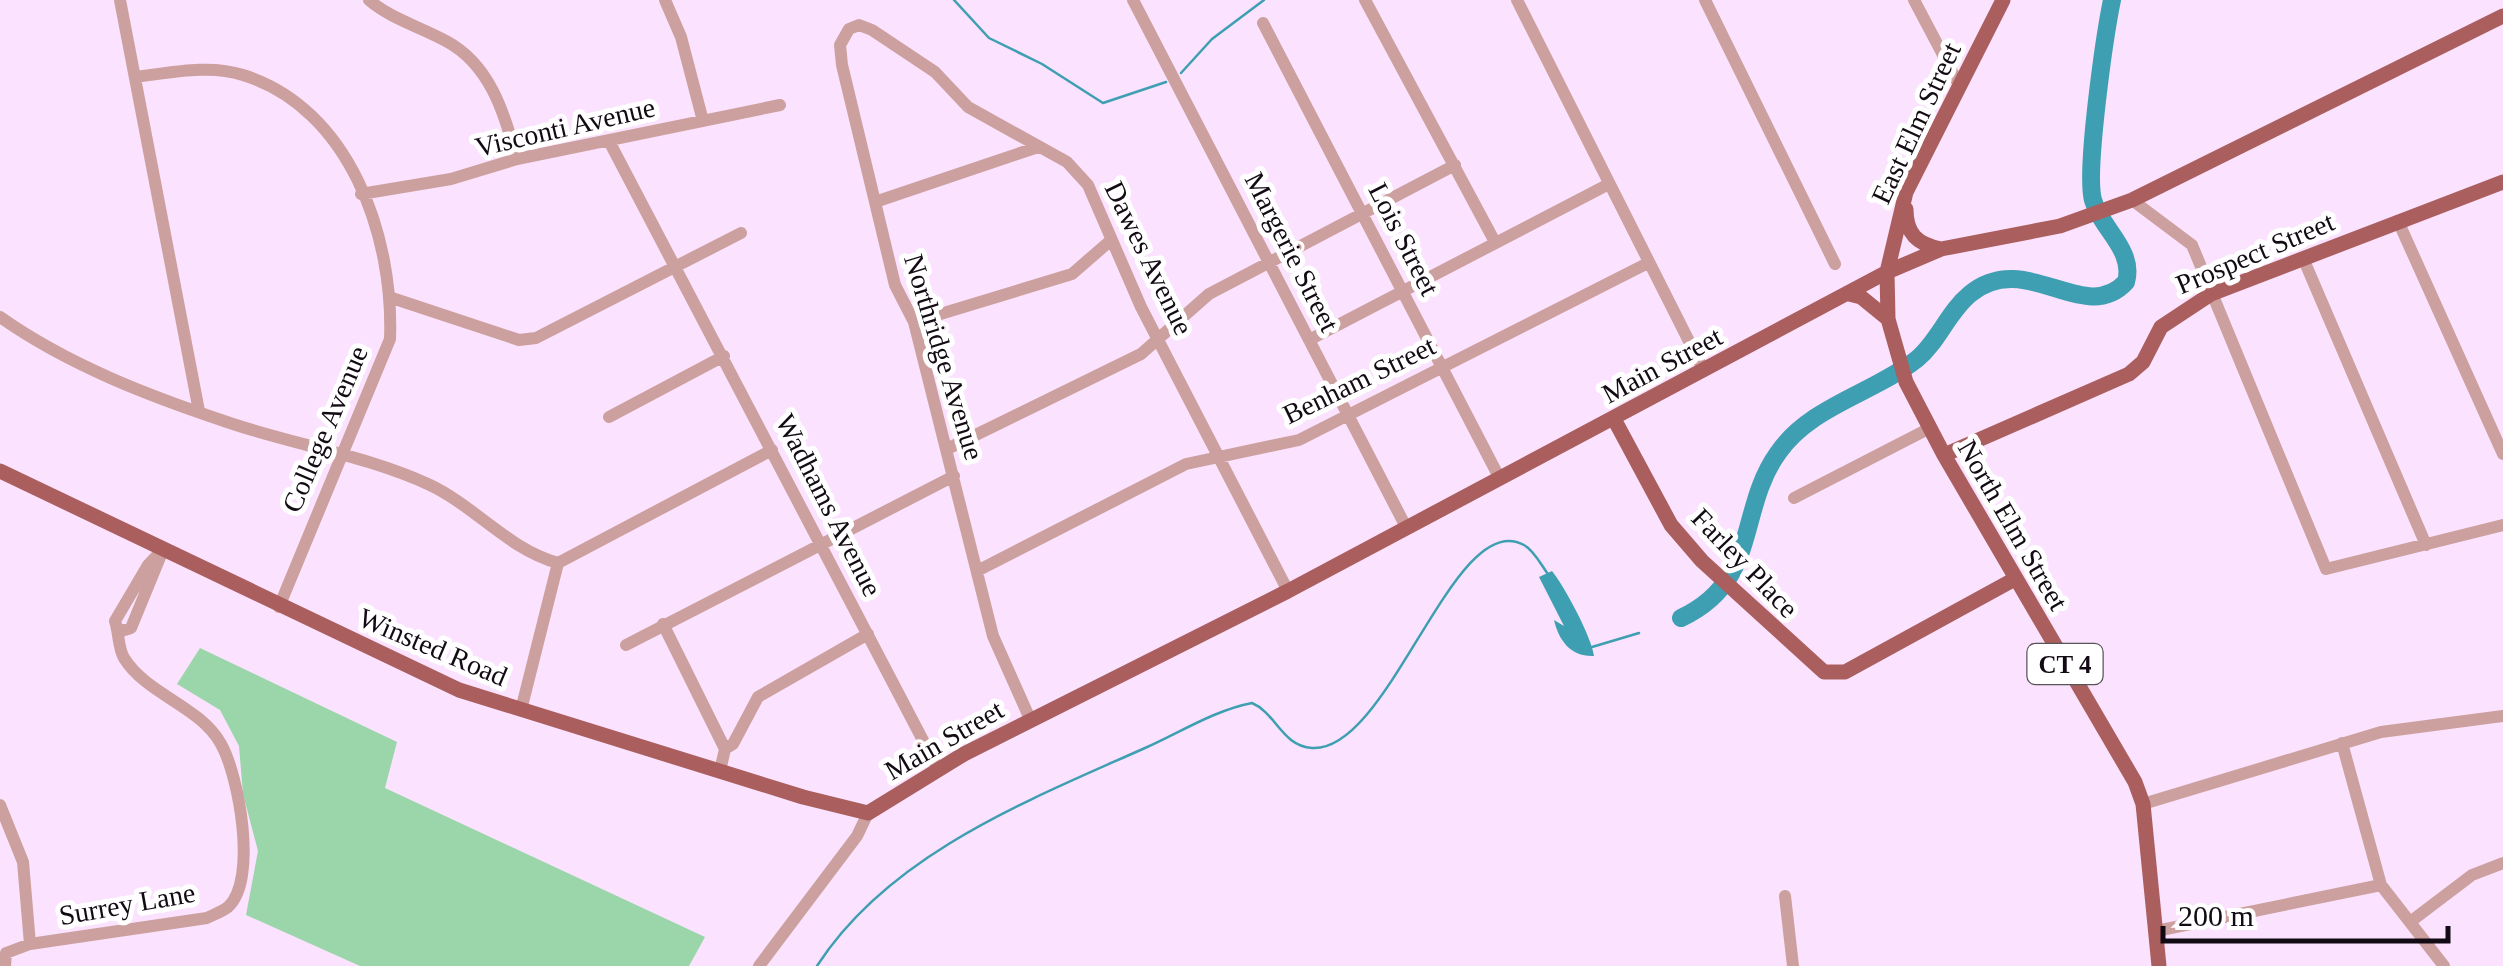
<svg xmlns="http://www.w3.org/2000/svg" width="2503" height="966" font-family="'Times New Roman',serif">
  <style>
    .green { fill: #9bd5aa }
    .water { fill: #3f9fb2 }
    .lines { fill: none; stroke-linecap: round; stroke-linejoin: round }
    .stream { stroke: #3f9fb2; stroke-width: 2.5 }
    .river { stroke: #3f9fb2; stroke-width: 18 }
    .minor { stroke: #cca09e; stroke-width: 12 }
    .major { stroke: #aa5f5e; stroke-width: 15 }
    .labels { text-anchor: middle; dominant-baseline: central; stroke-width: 10; stroke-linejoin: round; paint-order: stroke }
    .shield { fill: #fff; stroke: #5a545a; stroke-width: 2.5 }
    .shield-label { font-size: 25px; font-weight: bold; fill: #130b14 }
    .street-label { font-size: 28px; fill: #130b14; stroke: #fff }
  </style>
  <rect width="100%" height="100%" fill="#fbe2fe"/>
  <path class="green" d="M200,648l197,94 -12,46 320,149 -16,29h-329l-114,-51 12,-64 -15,-57 -4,-48 -19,-36 -43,-26z"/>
  <path class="water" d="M1552,571c13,16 40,67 42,85 -23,1 -35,-15 -40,-36l10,6 -25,-49z"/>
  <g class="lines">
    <path class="stream" d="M954,0l35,38 53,26 61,39 63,-21
      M1181,73l31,-34 52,-39
      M1592,647l47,-14
      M817,966c72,-112 212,-166 328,-218 34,-15 70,-38 107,-45 24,10 30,43 60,45 78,5 142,-242 212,-203 10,5 17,20 24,29"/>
    <path class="river" d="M1681,618c79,-37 56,-108 97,-165 32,-47 96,-60 139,-94 21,-17 31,-47 53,-65 56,-46 114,33 156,-12 9,-32 -25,-53 -33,-82 -8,-29 12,-166 19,-200"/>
    <path class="minor" d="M120,0l79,411
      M369,0c22,19 52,27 77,41 45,24 58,73 71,118
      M665,0l16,37 22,84
      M1133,0l273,527
      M1365,0l130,242
      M1517,0l187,371
      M1705,0l130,264
      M1914,0l46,87
      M1263,23l237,456
      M135,77c35,-4 74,-13 108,-2 107,33 151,162 147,264l-111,268
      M610,143l328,626
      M361,194l90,-15 66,-20 263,-54
      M2132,200l60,45 134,324 177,-44
      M875,202l163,-55
      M2398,221l105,233
      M2303,258l123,287
      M392,298l127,42 17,-2 205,-105
      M0,317c68,48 149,79 227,105 67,23 138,33 203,63 46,22 78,64 128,78
      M914,322l158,-48 38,-33
      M1309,340l300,-156
      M609,417l115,-61
      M947,449l194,-95 68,-60 246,-129
      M1794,498l136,-70
      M558,563l214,-113
      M977,571l209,-107 113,-24 349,-177
      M663,624l62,125
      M118,632l13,-4 32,-78
      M626,645l328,-169
      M521,710l37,-147
      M1030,719l-37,-83 -79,-314 -19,-37 -53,-220 -2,-20 9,-16 10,-4 13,5 63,42 33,35 99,55 21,23 53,122 147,284
      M2342,743l39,142 63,81
      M720,771l5,-22 8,-5 25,-47 110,-63
      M2143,804l238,-72 122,-16
      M0,805l23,57 7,82
      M1785,896l8,70
      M2410,922l62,-47 31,-12
      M2156,931l225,-46
      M5,966l1,-13 24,-9 177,-26c6,-3 16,-7 21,-11 30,-27 11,-131 -7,-163 -21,-38 -74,-49 -97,-86 -6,-10 -5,-25 -9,-37l33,-56 15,-16
      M759,966l98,-130 11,-23"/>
    <path class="major" d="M2003,0l-97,192 -19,80 1,47 18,63 38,73 191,327 8,22 16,162
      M1906,209c0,25 11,35 35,40
      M1849,294l12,3 27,22
      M1614,419l57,106 31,36 122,111h21l168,-92
      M1944,455l185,-81 14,-12 18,-35 50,-33 292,-112
      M0,471l459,219 344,107 65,16 96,-59 324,-163 599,-319 54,-23 119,-23 72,-26 371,-184"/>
  </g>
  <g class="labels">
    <rect class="shield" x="2027.5" y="644" width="75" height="40" rx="8"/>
    <g class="shield-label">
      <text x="2065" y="664">CT 4</text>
    </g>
    <g class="street-label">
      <text transform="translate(1916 123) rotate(-65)">East Elm Street</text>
      <text transform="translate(565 127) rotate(-13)">Visconti Avenue</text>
      <text transform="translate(1404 239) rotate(63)">Lois Street</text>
      <text transform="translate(1292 252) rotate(63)">Margerie Street</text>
      <text transform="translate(2255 253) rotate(-23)">Prospect Street</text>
      <text transform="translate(1149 258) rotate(64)">Dawes Avenue</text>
      <text transform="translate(944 357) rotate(73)">Northridge Avenue</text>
      <text transform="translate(1662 365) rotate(-28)">Main Street</text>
      <text transform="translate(1359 380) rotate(-26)">Benham Street</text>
      <text transform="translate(325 429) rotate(-67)">College Avenue</text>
      <text transform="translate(829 505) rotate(63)">Wadhams Avenue</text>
      <text transform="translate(2013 525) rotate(60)">North Elm Street</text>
      <text transform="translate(1745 563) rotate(46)">Farley Place</text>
      <text transform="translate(433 647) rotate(23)">Winsted Road</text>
      <text transform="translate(944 740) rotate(-30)">Main Street</text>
      <text transform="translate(127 904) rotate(-10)">Surrey Lane</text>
    </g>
  </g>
  <path d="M2163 926v15h285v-15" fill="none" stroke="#130b14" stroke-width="5"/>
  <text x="2178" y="926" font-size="30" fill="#130b14" stroke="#ffffff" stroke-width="8" paint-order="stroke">200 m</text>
</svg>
